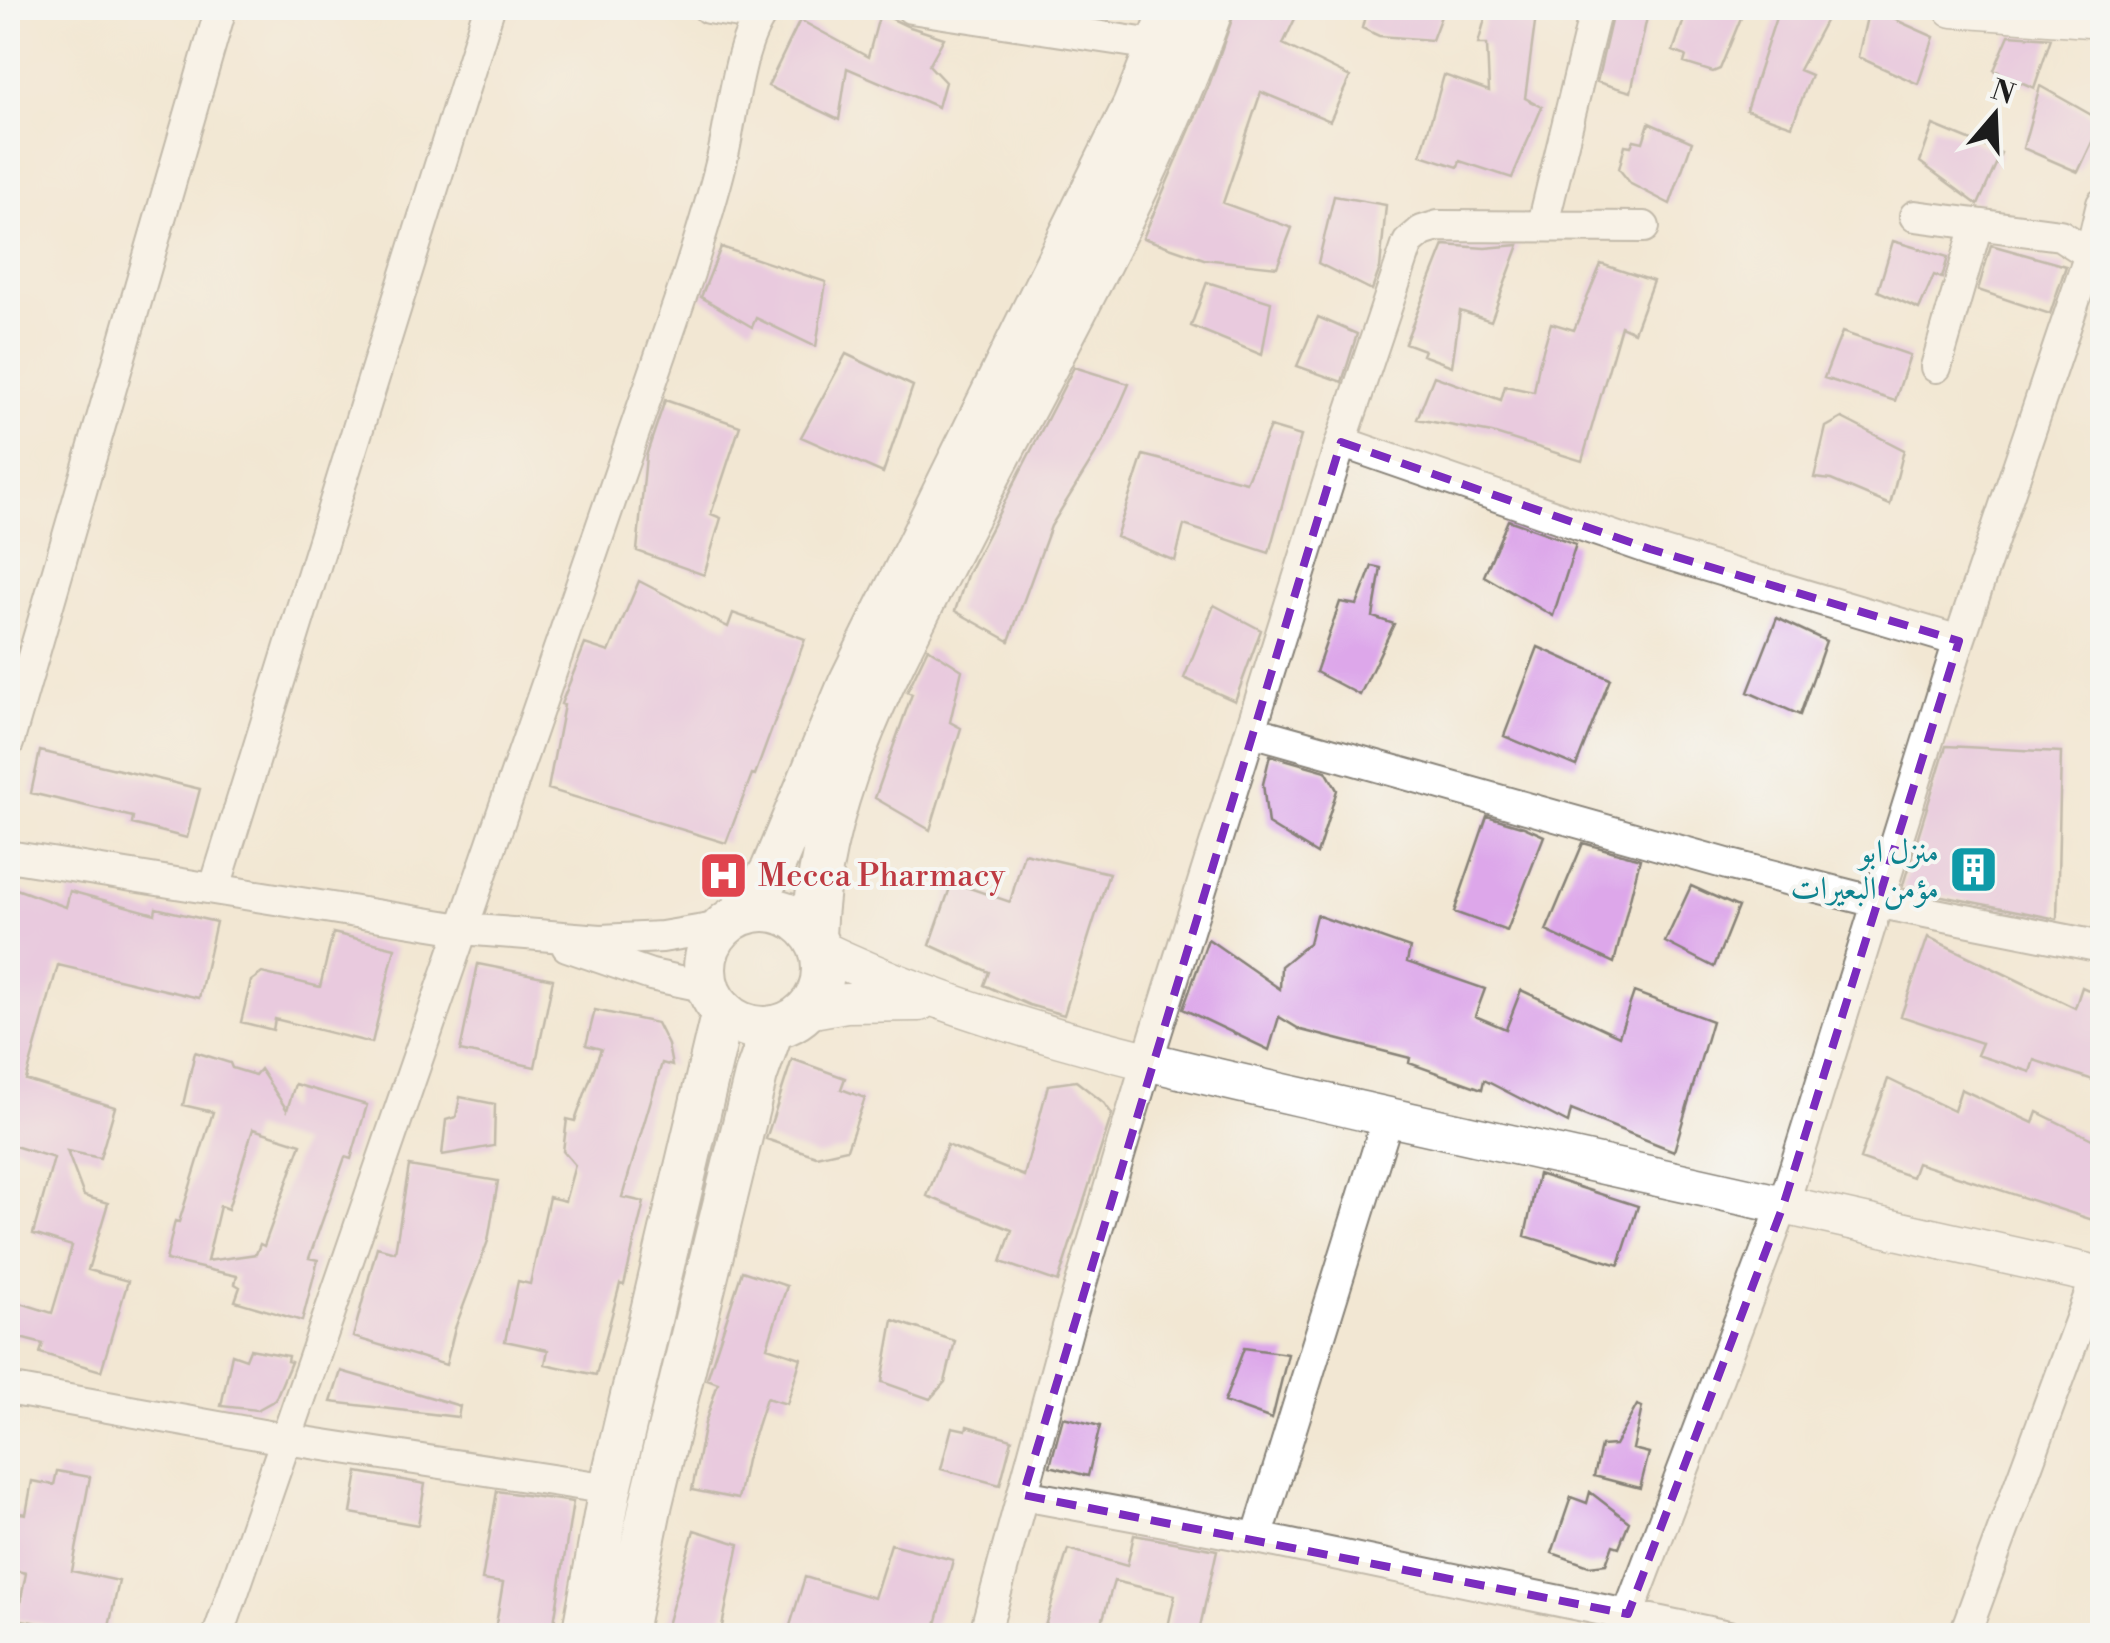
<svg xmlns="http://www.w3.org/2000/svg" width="2110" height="1643" font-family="'Libre Bodoni',Amiri,serif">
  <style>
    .building { fill: #dda7ea; fill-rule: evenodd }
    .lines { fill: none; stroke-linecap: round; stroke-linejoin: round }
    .minor-casing { stroke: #878278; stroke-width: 34 }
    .tertiary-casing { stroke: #878278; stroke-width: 41 }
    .secondary-casing { stroke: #878278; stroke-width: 46 }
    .minor { stroke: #fff; stroke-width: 30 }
    .tertiary { stroke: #fff; stroke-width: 38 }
    .secondary { stroke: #fff; stroke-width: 42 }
    .marked { fill: none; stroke: #7b2cbf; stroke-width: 8; stroke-dasharray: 20 12; stroke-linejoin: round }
    .labels { text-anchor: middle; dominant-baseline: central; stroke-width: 8; stroke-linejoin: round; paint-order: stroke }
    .culture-label { font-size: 32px; fill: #0d838f; stroke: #f6f6f2; text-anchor: end }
    .health-label { font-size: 32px; fill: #be3a42; stroke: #f6f6f2; text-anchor: start }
  </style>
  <rect width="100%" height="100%" fill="#f6f6f2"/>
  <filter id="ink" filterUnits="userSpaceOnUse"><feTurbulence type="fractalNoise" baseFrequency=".01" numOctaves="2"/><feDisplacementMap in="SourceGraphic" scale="20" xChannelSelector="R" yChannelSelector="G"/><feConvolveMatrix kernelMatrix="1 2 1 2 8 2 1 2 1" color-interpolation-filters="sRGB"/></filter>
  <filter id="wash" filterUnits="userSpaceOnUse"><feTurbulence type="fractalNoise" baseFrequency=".0048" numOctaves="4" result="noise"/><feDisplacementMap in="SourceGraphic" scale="40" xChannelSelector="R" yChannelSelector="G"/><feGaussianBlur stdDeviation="2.25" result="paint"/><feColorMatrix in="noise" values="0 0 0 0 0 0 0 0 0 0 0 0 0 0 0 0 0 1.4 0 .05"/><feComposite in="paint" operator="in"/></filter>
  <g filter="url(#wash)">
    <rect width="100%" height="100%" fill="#f2e7d3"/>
    <g id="blocks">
      <path class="building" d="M1236,8h14l22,10 3,-10h25l-17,36 67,33 -20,44 -69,-29 -38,111 69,25 -15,39 -73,-8 -61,-21 66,-153z
        M1367,8h77l-12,32 -53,-4 -17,-8z
        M1488,8h49l-12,90 17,9 -30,71 -52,-17 -2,6 -37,-12 23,-80 45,16 -2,-47h-9z
        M1614,8h35l-18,84 -34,-10z
        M1688,8h57l-25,61 -7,3 -29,-9 2,-7 -13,-5z
        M1779,8h53l-33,62 12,5 -19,51 -46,-16z
        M1869,8l65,29 -16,47 -60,-27z
        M880,13l27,13 37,12 -15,27 16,17 -7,25 -91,-39 -8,52 -71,-34 32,-66 68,37z
        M2009,35l42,3 -17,50 -40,-18z
        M2040,86l62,35 -24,51 -55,-24z
        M1649,123l43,19 -22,62 -39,-20 -12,-15 6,-24 6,1 3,-6 9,2z
        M1933,125l68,28 -23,52 -58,-43z
        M1334,196l52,9 -6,63 -8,22 -54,-27z
        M1893,241l55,16 -6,21 -8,-3 -15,34 -41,-18z
        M1444,245l41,3 34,-3 -28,76 -31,-10 -8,55 -30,-11 2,-5 -19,-7z
        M1991,245l75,21 -16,48 -72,-24z
        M721,247l105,35 -10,65 -60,-29 -4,9 -51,-30z
        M1601,264l52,17 -19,51 -13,-6 -39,135 -90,-28 -75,-14 17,-43 67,24 4,-14 29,6 5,-28 12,-41 23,7z
        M1207,282l64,20 -9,53 -71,-29z
        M1318,317l39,17 -15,48 -45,-16z
        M1842,332l68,23 -15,46 -71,-23z
        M846,354l67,32 -30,87 -82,-36z
        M1074,367l55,17 -23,53 -55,89 -42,115 -54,-30 12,-36z
        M665,400l75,26 -29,88 10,4 -17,57 -67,-24 9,-95z
        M1842,418l62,32 -14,55 -59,-25 -17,-2 12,-51z
        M1270,427l31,9 -32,117 -85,-28 -9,36 -59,-24 27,-82 103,27z
        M1508,520l68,24 -23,72 -69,-40z
        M1372,566l9,2 -8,49 21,7 -34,71 -44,-23 24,-70 17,3z
        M639,581l89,46 5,-14 72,26 -50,136 -3,-1 -26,69 -178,-54 16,-84 -3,-1 24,-60 24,8z
        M1214,605l47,25 -26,71 -51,-23z
        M1777,618l49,23 -26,74 -52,-23z
        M1538,647l72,32 -34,87 -72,-30z
        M928,648l34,22 -12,52 11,6 -31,102 -55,-32 37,-104 -5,-2z
        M1946,746l115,6 -4,167 -155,-31z
        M40,751l160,38 -13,49 -55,-14 1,-7 -102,-24z
        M1270,755l56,16 11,19 -20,64 -49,-30 -5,-40z
        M1487,816l37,11 20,9 -37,95 -53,-19z
        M1583,843l57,16 -26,104 -68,-32z
        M1024,853l85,20 -45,142 -35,-10 -45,-20 5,-13 -59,-27 22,-63 58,20z
        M8,886l58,21 4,-16 85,23 1,-6 60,14 -17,76 -141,-33 -32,115 89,27 -15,51 -33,-7 17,45 24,7 -20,67 40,11 -27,90 -61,-18 3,-9 -35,-9v-36l44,14 20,-67 -39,-12 21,-76 -46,-14z
        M1691,886l47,21 -24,60 -49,-25z
        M1316,915l94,33 -3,14 78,27 -10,27 31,13 15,-39 98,46 15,-44 78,29 -38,130 -103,-41 -3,13 -84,-43 -2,9 -73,-26 1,-5 -109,-28 -22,-13 -10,33 -86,-41 25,-70 72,50 1,-23 28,-23z
        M333,933l62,15 -23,95 -97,-24 -2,11 -32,-8 10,-41 11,-8 58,14z
        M1928,937l147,71 7,-21 20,9v87l-68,-23 -4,12 -53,-17 5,-12 -81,-27z
        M478,964l75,15 -18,88 -75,-16z
        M595,1010l62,13 11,22 4,21 -10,-3 -40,134 22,5 -20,83 -4,-1 -24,91 -51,-11 3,-14 -43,-9 13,-60 12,3 19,-87 16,4 10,-36 -12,-14 4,-32 8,2 26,-72 -15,-4z
        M195,1052l35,11 2,5 23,7 5,-6 27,41 8,-26 72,21 -16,54 -6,-2 -36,101 9,2 -16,61 -67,-20 5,-14 -5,-3 2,-8 -71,-16 9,-39 4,1 34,-110 -30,-7zM253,1129l48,15 -37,102 -4,-2 -4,10 -49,7 13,-55 8,3z
        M792,1059l53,19 -4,11 24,9 -18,51 -31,7 -50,-17z
        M1888,1079l66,32 7,-22 72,34 4,-11 65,32v79l-185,-60 -5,14 -52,-18z
        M1076,1081l28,22 8,11 -54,168 -57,-20 11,-32 -85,-34 20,-51 77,31 24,-91z
        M460,1097l35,7 -1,42 -52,9 4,-35 10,-3z
        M409,1166l89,15 -10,60 -33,87 -9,37 -93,-28 24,-90 18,5z
        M1538,1174l100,32 -19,59 -94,-29z
        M742,1271l45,15 -20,61 34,11 -14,46 -21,-6 -20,62 -8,39 -46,-9 13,-67 13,-40 -11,-4z
        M893,1320l62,21 -10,41 -15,17 -48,-17z
        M1244,1348l44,6 -16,65 -48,-17z
        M250,1349l38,7 -1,5 4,1 -16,38 -18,10 -36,-4 11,-52 14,5z
        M341,1371l119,35 -2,11 -127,-15z
        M1637,1405l5,2 -9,42 16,4 -9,35 -46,-12 7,-30 14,-1z
        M1063,1417l37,9 -12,50 -38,-10z
        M967,1426l45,13 -12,46 -59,-16 11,-42 14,3z
        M57,1471l33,6 -18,94 47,10 -12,55h-35l1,-6 -56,-11 9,-46 -18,-4v-58l18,3 6,-33 22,4z
        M358,1472l67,12 -7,41 -67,-12z
        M497,1491l76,11 -21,134h-58l9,-53 -21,-3z
        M1590,1492l39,30 -10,25 -6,-2 -7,19 -17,2 -37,-13 19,-56 16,6z
        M694,1530l45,14 -19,92h-56z
        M1134,1535l83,15 -19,86h-32l9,-41 -61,-14 -16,55h-56l26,-87 59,17z
        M891,1544l62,16 -20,76h-123l-21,-7 16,-52 69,21z"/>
    </g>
  </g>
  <g filter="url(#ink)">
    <use href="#blocks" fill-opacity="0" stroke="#878278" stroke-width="2.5"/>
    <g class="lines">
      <defs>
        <path id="minor" d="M708,8l50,8
          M911,8l250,38
          M1915,216l145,19 30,19 12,-50
          M1543,224l53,-216
          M1936,367l41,-142
          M1341,442l309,107 309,92
          M1252,731l475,133 153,39 222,44
          M8,743l213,-735
          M8,856l454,73 139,11 61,-3 60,-10
          M215,887l274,-879
          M567,946l84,29 57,12
          M8,1389l277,50 325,50
          M1023,1495l234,43 471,98
          M1257,1538l131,-421
          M218,1636l471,-1363c12,-39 25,-78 34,-118 10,-42 15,-115 43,-147
          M984,1636l84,-309 79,-265 194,-620 67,-199 14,-12 16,-5 206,1
          M1620,1636l163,-430 176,-565 131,-387 12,4
          M1964,1636l133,-361"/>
        <path id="tertiary" d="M1953,8l149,11
          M821,950c173,83 364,120 550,163 244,56 488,108 731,163
          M807,1010l39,-7 73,-1"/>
        <path id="secondary" d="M705 969a59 59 0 1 1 118 0a59 59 0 1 1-118 0Z
          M737,916l20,-21 15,-25 77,-185 285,-579 39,-98
          M814,937c4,-146 80,-277 145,-404 88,-172 188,-342 253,-525
          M583,1636l27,-147 113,-478
          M624,1636l27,-133 105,-428 17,-48"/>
      </defs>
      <use href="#minor" class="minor-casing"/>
      <use href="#tertiary" class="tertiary-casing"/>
      <use href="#secondary" class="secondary-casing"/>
      <use href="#minor" class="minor"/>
      <use href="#tertiary" class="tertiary"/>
      <use href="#secondary" class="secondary"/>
    </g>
  </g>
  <path d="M0 0H2110V1643H0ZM1341,442l309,107 309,92 -176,565 -155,408 -605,-119z" fill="#f2e7d3" fill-opacity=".55" fill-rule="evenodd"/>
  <path class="marked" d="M1341,442l309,107 309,92 -176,565 -155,408 -605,-119z"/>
  <defs>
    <symbol id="building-square" viewBox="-11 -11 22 22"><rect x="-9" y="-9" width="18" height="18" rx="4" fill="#0f9aa8" stroke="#f6f6f2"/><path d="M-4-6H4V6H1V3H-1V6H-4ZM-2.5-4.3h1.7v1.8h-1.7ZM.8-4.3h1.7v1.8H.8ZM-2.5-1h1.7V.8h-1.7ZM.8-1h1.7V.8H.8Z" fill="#fff"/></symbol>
    <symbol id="hospital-square" viewBox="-11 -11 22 22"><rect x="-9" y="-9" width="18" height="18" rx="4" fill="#e0444e" stroke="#f6f6f2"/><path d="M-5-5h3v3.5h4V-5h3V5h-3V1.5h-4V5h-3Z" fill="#fff"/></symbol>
  </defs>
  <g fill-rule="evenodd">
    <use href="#building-square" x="1946" y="842" width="55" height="55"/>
    <use href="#hospital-square" x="696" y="848" width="55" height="55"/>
  </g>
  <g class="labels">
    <g class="culture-label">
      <text x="1939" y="852">منزل ابو<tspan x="1939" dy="37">مؤمن البعيرات</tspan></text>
    </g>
    <g class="health-label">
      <text x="758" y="876">Mecca Pharmacy</text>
    </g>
  </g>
  <rect width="2110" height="1643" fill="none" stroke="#f6f6f2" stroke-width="40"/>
  <g transform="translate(1995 115) rotate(19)" stroke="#f6f6f2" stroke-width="8" paint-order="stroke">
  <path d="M0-8L18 38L0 25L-18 38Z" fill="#1c1c1c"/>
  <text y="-15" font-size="28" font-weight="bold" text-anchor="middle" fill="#1c1c1c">N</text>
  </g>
</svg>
